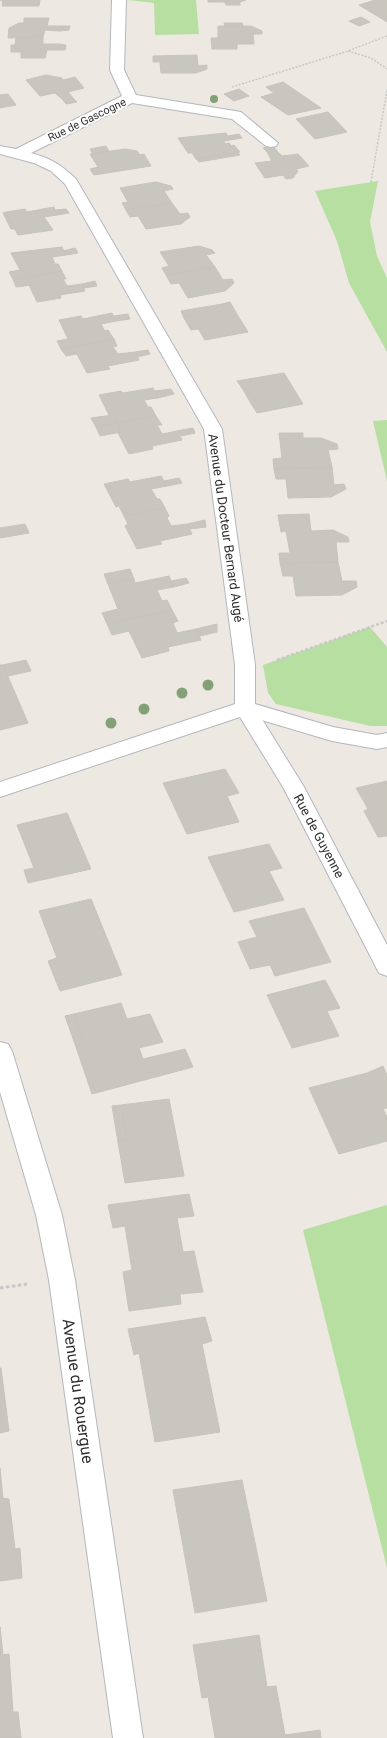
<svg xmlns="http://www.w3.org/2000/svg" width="387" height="1738" font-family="Roboto,sans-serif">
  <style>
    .green { fill: #b7dfa2 }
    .building { fill: #c9c6bf; stroke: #c9c4ba }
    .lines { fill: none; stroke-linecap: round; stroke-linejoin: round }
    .service-casing { stroke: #b4b7bf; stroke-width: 2 }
    .minor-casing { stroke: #b4b7bf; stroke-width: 2 }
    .path-far2 { stroke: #c8c8c8; stroke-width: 1.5; stroke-dasharray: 2 1.5; stroke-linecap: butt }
    .path-far1 { stroke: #c8c8c8; stroke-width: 2.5; stroke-dasharray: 3 2; stroke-linecap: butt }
    .path { stroke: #c8c8c8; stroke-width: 3; stroke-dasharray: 3.5 2.5; stroke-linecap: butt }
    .service { fill: #fff; fill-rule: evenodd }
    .minor { fill: #fff; fill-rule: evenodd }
    .tree { fill: #84a077 }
    .labels { text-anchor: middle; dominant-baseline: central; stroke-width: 4; stroke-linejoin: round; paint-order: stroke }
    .far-street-label { font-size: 11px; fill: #2d2d2d; stroke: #fff }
    .street-label { font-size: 13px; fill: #2d2d2d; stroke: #fff }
    .near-street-label { font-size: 16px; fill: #2d2d2d; stroke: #fff }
  </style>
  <rect width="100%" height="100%" fill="#ede8e1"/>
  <path class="green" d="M128,0h68l3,34 -44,1 -1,-32z
    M378,181l-8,41 7,34 10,22v74l-38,-69 -12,-42 -22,-50z
    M387,420v61l-14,-60z
    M370,627l17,20v79h-17l-94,-22 -8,-11 -5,-28z
    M387,1205v363l-84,-338z"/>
  <path class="building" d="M0,0h40l-1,6h-37l1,-6z
    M208,0h38l-6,2h-32z
    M375,0h12v22l-28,-17z
    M225,2h15v3h-14z
    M361,17l9,5 -11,4 -10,-5z
    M24,18h25l-2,8h14l-1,5 -15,-1 -2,7 -35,1 1,-10 10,-5h5z
    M224,23h18l1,3 -18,1z
    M61,26h9l-1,4 -9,1z
    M218,26h33l11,5v3h-9l1,10h-17v5h-25l-1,-11h7z
    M43,37v7h16v6h-12l-2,8h-24v-6h-10v-7h4l1,-7z
    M59,44l7,1 -1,5h-6z
    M197,55l1,11 9,-1v4l-11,4h-35l-1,-11h-7v-6z
    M46,75l16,3 1,2 12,-3 9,11 -16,4 5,6 -10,2 -8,-7 -15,3 -14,-16z
    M283,82l38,26 -33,7 -27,-18 13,-4 -8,-6z
    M239,89l10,7 -15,5 -10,-7z
    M8,94l8,11 -16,3v-13z
    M73,98l4,4 -11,2 -3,-4z
    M328,112l19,20 -32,7 -19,-20z
    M226,133l4,7 -6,1 1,3 4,-1 3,3 2,-1 6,7 -44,7 -4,-6h-4l-10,-15z
    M239,134l3,4 -12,2 -2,-4z
    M106,146l3,5 -16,3 -3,-5z
    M273,146l4,5 -10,1 -4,-4z
    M125,149l12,2 3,4 4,-1 7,12 -57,9 -4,-6 8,-2 -8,-13z
    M277,151l5,5 16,-2 11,12 -13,3 2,2 -5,7 -7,1 -3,-4 -18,3 -10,-15 17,-2 -5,-9z
    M237,152l3,3 -41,7 -3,-3z
    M156,182l15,4 2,3 -9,2 8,12 -46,7 -4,-7 6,-1 -8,-14z
    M172,203l8,11 8,-1 2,4 -9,7 -35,5 -8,-13 -8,1 -4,-7z
    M54,207l3,8 -13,2 9,13 -35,5 -12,-23 19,-3 2,3z
    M66,209l3,4 -12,2 -2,-5z
    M6,212l9,17h-4l-8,-16z
    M199,246l13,4 3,3 -9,2 9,12 -49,8 -4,-7 7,-2 -9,-14z
    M62,247l4,8 -14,2 3,7h3l4,7 -34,6 -4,-7h-4l-9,-17z
    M75,248l3,5 -12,2 -3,-4z
    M215,267l8,13 9,-1 2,4 -9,8 -37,7 -9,-15 -8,1 -5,-9z
    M20,270h4l4,7 -15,2 -4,-7z
    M62,271l4,8h-3l4,7 15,-2 3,7 -25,4 1,3 -24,4 -8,-17h2l-3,-8z
    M28,277l3,8 -15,2 -3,-8z
    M95,281l2,5 -13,2 -2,-4z
    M230,302l8,14 -8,2 -8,-14z
    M222,304l8,14 8,-2 10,16 -43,8 -14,-23 -7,1 -3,-7z
    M112,313l4,8 -15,3 4,7 3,-1 6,9 -53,10 -4,-8 11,-2 -9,-19 22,-4 2,3z
    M128,314l2,5 -14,2 -2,-5z
    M191,317l7,12 -7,1 -7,-12z
    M114,339l3,7 -4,1 5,7 17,-2 4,8 -31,6 2,3 -23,4 -10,-19 -11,2 -5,-7z
    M148,350l2,4 -13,3 -2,-5z
    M284,373l19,31 -46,9 -7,-11 6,-1 -8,-10h-4l-7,-10z
    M153,388l5,10 -14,2 4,7h3l5,9 -39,7 -4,-8h-4l-10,-20 22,-4 2,2z
    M171,389l3,5 -16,4 -3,-7z
    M244,391h4l8,10 -6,1z
    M113,415l4,8 -21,4 -5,-9z
    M156,416l6,9h-5l5,9 15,-3 5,9 -30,6 1,3 -24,5 -11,-21 3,-1 -4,-9z
    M117,423l4,9 -21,4 -4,-9z
    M193,428l2,5 -14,3 -4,-5z
    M279,433h24v5h18l16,6 1,5 -10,1 4,17 -58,2 -1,-10 9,-1z
    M332,467l2,18 10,-1 2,5 -15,8 -43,1 -2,-19h-10l-2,-10z
    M161,476l6,10 -16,3 6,10h3l5,9 -41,8 -5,-10 -3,1 -12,-23 24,-5 2,3z
    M179,478l3,5 -15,3 -3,-5z
    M165,508l4,8 -2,2 4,8 16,-2 5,10 -32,7 2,3 -25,5 -12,-23 3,-2 -4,-8z
    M309,514l2,17 22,-1 15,7 1,5h-13l2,20 -58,1 -1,-10h11l-4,-22 -5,1 -3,-17z
    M205,520l1,7 -16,2 -3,-5z
    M25,524l4,9 -29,5v-10z
    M338,562l4,19h14l1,6 -15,8 -46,1 -3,-20h-10l-3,-13z
    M130,569l4,10 -26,5 -4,-10z
    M169,576l5,11 -17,3 5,11 5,-1 5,10 -65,14 -5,-11 16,-4 -10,-25 26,-5 1,4z
    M186,578l3,5 -15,4 -3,-6z
    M172,610l6,11 -5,2 4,10 19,-4 5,11 -33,7 1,4 -27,7 -13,-27 -17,4 -5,-11z
    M217,624v8l-17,4 -4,-7z
    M26,660l5,11 -23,5 -5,-11z
    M0,665h3l25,58 -28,7z
    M225,769l14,24 -12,3 12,26 -52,12 -24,-51z
    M387,781v55l-9,1 -14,-26 4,-2 -12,-21z
    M67,813l24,56 -63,14 -4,-13 10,-2 -17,-43z
    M269,844l13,24 -13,3 15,29 -50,12 -26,-55z
    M91,899l31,76 -62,16 -12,-30 9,-3 -18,-47z
    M304,908l27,54 -56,14 -5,-11 -20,4 -12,-27 19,-5 -8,-16z
    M325,980l15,28 -13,3 12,25 -47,12 -25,-53z
    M121,1003l6,16 23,-5 13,28 -24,6 4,11 42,-10 8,18 -101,27 -16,-47 8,-3 -10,-30z
    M74,1014l10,30 -8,3 -11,-31z
    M383,1066l4,9v33l-4,1 4,8v24l-48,13 -30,-66 58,-15z
    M169,1099l15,77 -59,7 -7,-41 9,-2 -6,-35z
    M121,1105l6,35 -9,2 -6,-36z
    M189,1194l5,22 -17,2 6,34 11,-1 9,41 -23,2 1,10 -52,7 -6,-39 9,-2 -7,-44 -12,2 -5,-23z
    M205,1317l7,24 -10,3 18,88 -65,10 -16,-89 -5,2 -6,-26z
    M0,1368h1l8,63 -9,2z
    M0,1468l3,30 6,1 6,50 5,-1 2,30 -22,3z
    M242,1480l25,121 -72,12 -22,-123z
    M0,1627l3,28 6,-1 4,58h5l3,26h-21z
    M259,1635l8,52 9,-1 9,49 35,-5 1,8h-106l-7,-41 -6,1 -9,-53z"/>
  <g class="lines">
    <defs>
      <path id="service" d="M245,701l88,26 44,8 10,-2v14l-10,2 -45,-8 -94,-28 -3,-5 3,-5z"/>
      <path id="minor" d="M112,0h14l-2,70 12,25 105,17 37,31 -2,3 -5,1 -5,-1 -34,-27 -100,-16 -101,50c21,6 29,11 45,26l146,250 33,236v43l49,79 83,158v31l-8,-3 -96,-186 -43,-70 -240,80v-15l235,-78v-39l-31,-236 -139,-245 -14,-13 -17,-8 -34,-9v-8l16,3 106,-53 -12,-26z
        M0,1042l8,2 4,7 50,164 13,65 68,458h-30l-64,-458 -13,-65 -36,-123z"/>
    </defs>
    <use href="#service" class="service-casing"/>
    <use href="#minor" class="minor-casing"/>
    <path class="path-far2" d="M348,51l23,7 16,11
      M232,87l116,-36 39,-15
      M371,182l16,-92"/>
    <path class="path-far1" d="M277,660l110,-39"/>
    <path class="path" d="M0,1288l27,-4"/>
    <use href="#service" class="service"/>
    <use href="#minor" class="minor"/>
  </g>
  <g class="tree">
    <circle cx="214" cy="99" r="4"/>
    <circle cx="208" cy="685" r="5.5"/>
    <circle cx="182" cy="693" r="5.5"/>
    <circle cx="144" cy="709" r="5.5"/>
    <circle cx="111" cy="723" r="5.5"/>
  </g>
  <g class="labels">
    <g class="far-street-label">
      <text transform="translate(87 120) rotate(-26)">Rue de Gascogne</text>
    </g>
    <g class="street-label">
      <text transform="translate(226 528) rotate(82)">Avenue du Docteur Bernard Augé</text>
      <text transform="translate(319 836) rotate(62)">Rue de Guyenne</text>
    </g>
    <g class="near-street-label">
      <text transform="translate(78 1391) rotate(82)">Avenue du Rouergue</text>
    </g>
  </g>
</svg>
